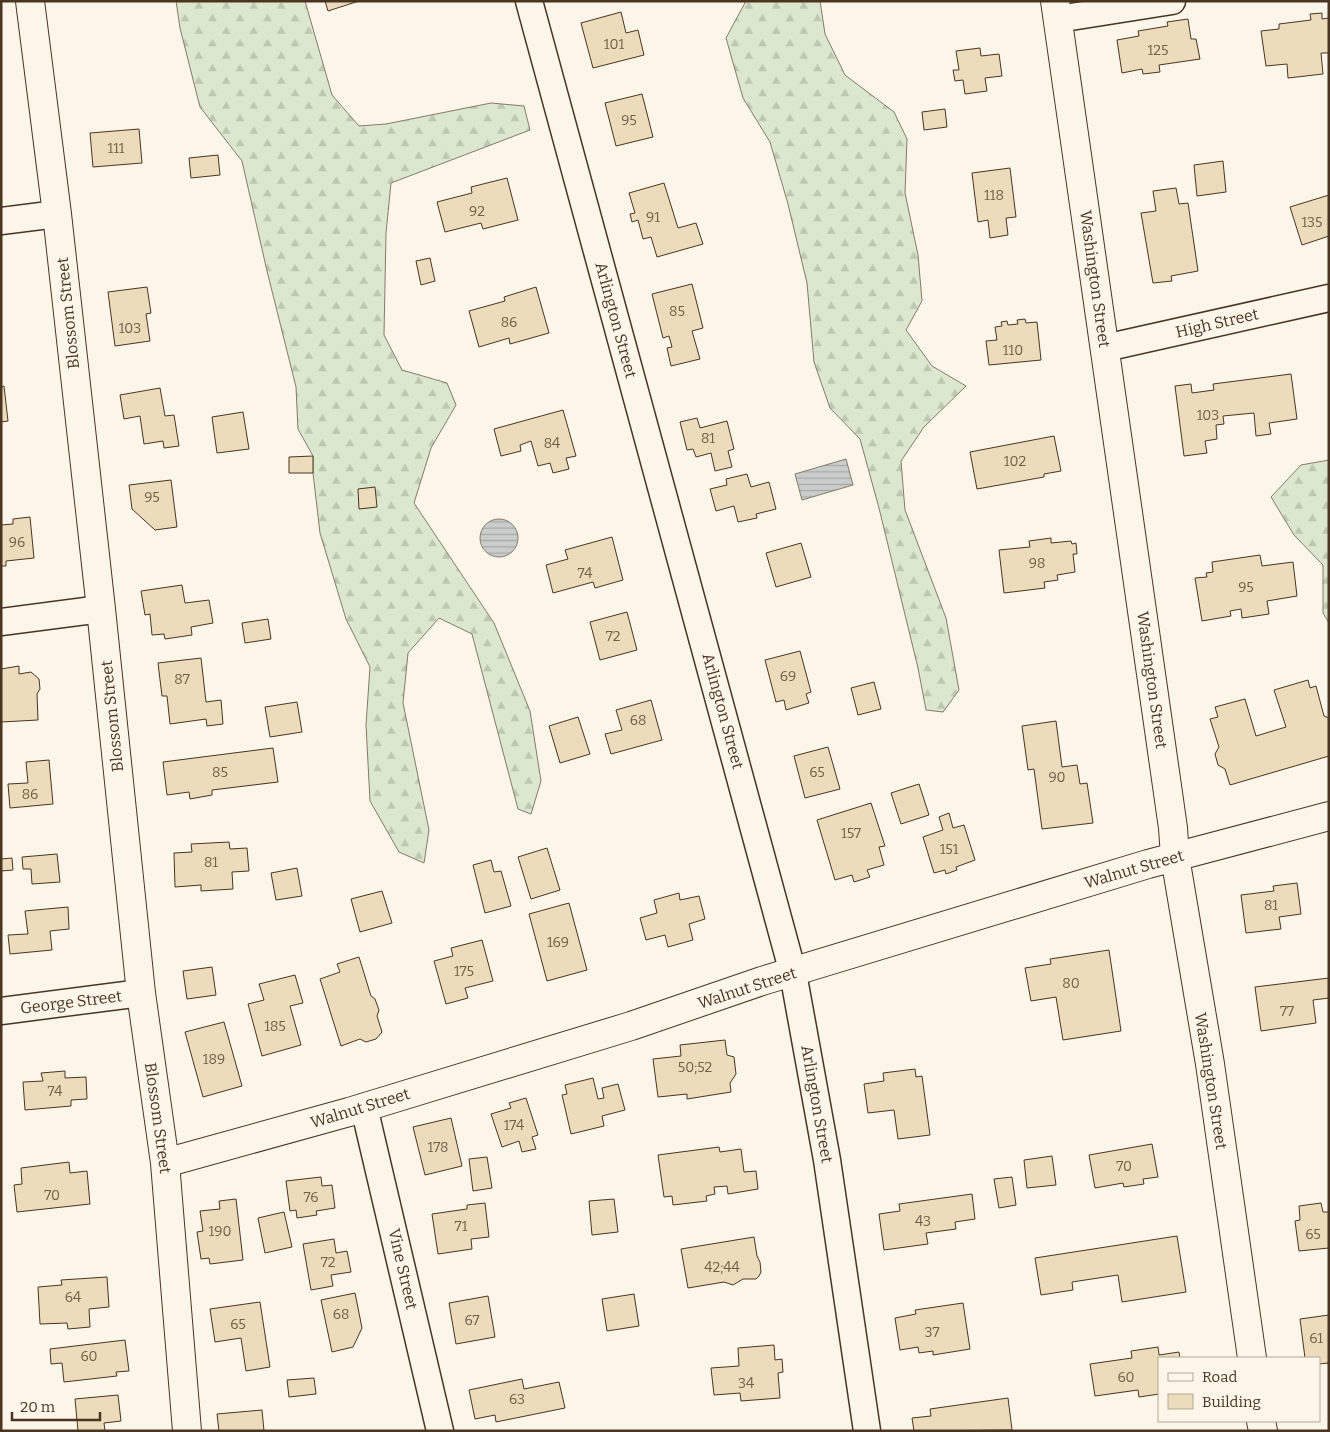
<svg xmlns="http://www.w3.org/2000/svg" width="1330" height="1432" font-family="Bitter,serif">
  <style>
    .forest { fill: url(#forest-firs); stroke: #887966 }
    .water { fill: url(#water-rules); stroke: #887966 }
    .building { fill: #ecdcbc; stroke: #4a3520 }
    .lines { fill: none; stroke-linecap: round; stroke-linejoin: round }
    .street-casing { stroke: #4a3520; stroke-width: 29 }
    .secondary-casing { stroke: #4a3520; stroke-width: 30 }
    .street { stroke: #fbf6e9; stroke-width: 26 }
    .secondary { stroke: #fbf6e9; stroke-width: 28 }
    .labels { text-anchor: middle; dominant-baseline: central; stroke-width: 4; stroke-linejoin: round; paint-order: stroke }
    .number-label { font-size: 14px; fill: #725f47 }
    .street-label { font-size: 16px; fill: #4a3520; stroke: #fbf6e9 }
  </style>
  <defs>
    <pattern id="forest-firs" width="22" height="20" patternUnits="userSpaceOnUse" patternTransform="scale(1.25)"><rect width="22" height="20" fill="#dce7d0"/><path d="M5 1l3.5 6h-7zM16 11l3.5 6h-7z" fill="#bec7b2"/></pattern>
    <pattern id="water-rules" width="6" height="5" patternUnits="userSpaceOnUse" patternTransform="scale(1.25)"><rect width="6" height="5" fill="#c9cecd"/><path d="M0 2.5h6" fill="none" stroke="#a5a8a6"/></pattern>
  </defs>
  <rect width="100%" height="100%" fill="#fbf6e9"/>
  <path class="forest" d="M176,1h129l27,94 27,31 27,-2 105,-21 33,3 6,24 -139,53 -5,50 -2,102 18,35 45,13 9,22 -25,43 -17,55 80,120 36,88 11,70 -10,33 -13,-5 -46,-175 -33,-16 -31,35 -5,50 26,127 -5,33 -25,-11 -29,-51 -4,-76 4,-58 -24,-48 -26,-86 -7,-60v-17l-15,-27 -2,-42 -29,-116 -25,-110 -42,-54 -20,-79z
    M746,1h74l5,33 20,41 49,37 13,27 -2,54 13,62 4,46 -16,29 26,36 34,20 -42,41 -23,34 4,49 41,108 13,72 -16,22 -17,-2 -8,-42 -39,-160 -19,-69 -30,-31 -16,-46 -7,-79 -19,-79 -18,-62 -27,-44 -17,-60z
    M1329,460v163l-6,-10v-48l-29,-30 -23,-38 30,-32z"/>
  <path class="water" d="M846,459l7,26 -51,15 -7,-26z
    M480 538a19 19 0 1 1 38 0a19 19 0 1 1-38 0Z"/>
  <path class="building" d="M325,1h34l-31,10z
    M621,12l5,21 12,-3 6,25 -51,13 -12,-45z
    M1322,13v6l7,-1v35h-8l2,21 -35,4 -1,-14 -21,2 -5,-35 18,-2v-5l32,-4 -1,-6z
    M1188,19l3,20h5l4,20 -41,6 1,7 -17,2 -1,-5 -20,4 -5,-33 22,-4 -1,-5 30,-5 -1,-4z
    M980,48l1,8 18,-2 3,22 -17,2 2,13 -22,3 -2,-14 -8,1 -2,-11h6l-3,-19z
    M642,94l11,43 -37,9 -11,-43z
    M945,109l2,18 -23,3 -2,-18z
    M139,129l3,34 -49,4 -3,-34z
    M218,155l2,20 -29,3 -2,-20z
    M1223,161l3,31 -29,4 -3,-31z
    M1010,168l6,49 -10,1 2,17 -18,3 -2,-18 -10,2 -6,-49z
    M507,178l11,42 -35,9 -2,-6 -36,9 -8,-30 35,-9 -1,-6z
    M664,183l14,45 18,-5 7,21 -46,13 -6,-20 -8,2 -5,-19 -6,2 -2,-8 5,-1 -6,-20z
    M1176,188l3,16 9,-1 10,68 -27,5 1,5 -19,2 -12,-70 15,-2 -3,-20z
    M1329,195v41l-27,9 -12,-38z
    M430,258l5,23 -14,4 -5,-24z
    M692,284l11,44 -11,3 8,28 -29,7 -4,-18 5,-1 -3,-11 -6,2 -11,-44z
    M147,287l4,26 -5,1 4,27 -35,5 -7,-54z
    M536,287l13,46 -39,11 -1,-6 -30,9 -10,-36 36,-10 -1,-4z
    M1025,319l1,4 11,-1 4,38 -52,5 -3,-24 11,-1 -2,-13 7,-1 -1,-4 6,-1 1,4 10,-1 -1,-4z
    M1291,374l6,45 -28,4 2,11 -15,2 -2,-23 -31,3 1,8 -8,1 1,14 -12,2 2,12 -23,3 -9,-70 16,-2 1,9 22,-3 -1,-6z
    M4,386l4,35 -7,1v-35z
    M160,388l5,28 9,-1 5,31 -15,2 -1,-7 -19,3 -4,-28 -16,3 -4,-24z
    M563,410l13,46 -10,2 3,11 -16,4 -3,-10 -12,3 -7,-25 -11,4 1,6 -20,5 -7,-27z
    M243,412l6,37 -32,4 -5,-36z
    M697,418l3,10 27,-7 7,28 -6,2 4,16 -17,4 -4,-18 -15,4 -3,-8 -6,1 -7,-28z
    M1054,436l7,35 -17,3v3l-67,12 -7,-37z
    M313,456v17h-24v-16z
    M747,474l4,13 18,-5 7,27 -20,5 1,4 -19,4 -4,-16 -18,5 -6,-22 17,-4 -1,-6z
    M171,480l6,47 -22,3 -23,-21 -3,-24z
    M375,487l2,20 -18,2 -1,-20z
    M30,517l4,41 -28,3v5h-5v-41l12,-1v-5z
    M612,537l11,43 -28,8 -2,-6 -40,11 -7,-28 22,-6 -3,-9z
    M1051,538v5l20,-2 1,3 4,-1 1,11h-4l2,18 -18,3 1,5 -14,2 1,6 -41,5 -5,-43 31,-3 -1,-6z
    M801,543l10,34 -35,10 -10,-34z
    M1260,555l2,11 31,-4 4,34 -30,5 2,13 -27,4 -1,-9 -11,2 1,5 -29,5 -7,-43 12,-1 -1,-4 7,-1 -1,-10z
    M182,585l3,18 24,-3 4,23 -22,4 1,8 -27,4 -1,-5 -12,1 -2,-21 -5,1 -4,-24z
    M627,612l10,38 -37,10 -10,-38z
    M268,619l3,20 -26,4 -3,-20z
    M800,651l11,41 -5,2 3,9 -23,7 -2,-10 -8,2 -11,-42z
    M201,658l5,44 15,-2 2,24 -16,2 -1,-7 -36,5 -3,-28h-5l-4,-33z
    M19,666v8l12,-2 8,7 1,10 -3,5 1,26 -37,2v-53z
    M1308,680l2,8 6,-2 8,30 5,2v38l-99,29 -5,-16 -7,-4 -3,-11 4,-7 -9,-28 8,-2 -3,-10 30,-8 11,37 30,-9 -12,-37z
    M874,682l7,27 -23,6 -7,-27z
    M651,700l11,40 -51,14 -6,-20 17,-4 -6,-20z
    M297,702l5,30 -32,5 -5,-30z
    M578,717l12,37 -30,9 -11,-37z
    M1056,721l6,46 15,-2 3,19 7,-1 6,40 -51,6 -8,-60 -6,1 -6,-44z
    M828,747l12,42 -35,9 -11,-42z
    M273,748l5,34 -66,8v5l-22,4 -1,-7 -22,3 -4,-33z
    M49,760l4,44 -43,4 -2,-24 20,-1 -2,-21z
    M919,784l10,31 -28,9 -10,-31z
    M871,803l14,43 -6,1 5,18 -17,5 3,7 -16,5 -2,-7 -17,5 -18,-60z
    M949,813l4,15 11,-3 11,35 -19,7 1,3 -11,4 -1,-4 -11,3 -11,-36 20,-7 -4,-13z
    M229,842l1,7 17,-1 2,23 -17,1 1,17 -32,2v-6l-26,2 -1,-34 18,-1 -1,-8z
    M547,848l13,42 -29,9 -13,-42z
    M57,854l3,28 -28,2 -1,-15h-8l-1,-12z
    M12,858l1,12 -12,1v-12z
    M491,860l3,12 7,-1 10,35 -26,7 -12,-48z
    M297,868l5,28 -26,4 -5,-27z
    M1297,883l4,31 -22,3 2,12 -35,4 -5,-38 33,-4 -1,-5z
    M382,891l10,32 -32,9 -9,-33z
    M679,893l1,7 19,-4 6,23 -16,5 4,16 -25,7 -3,-12 -19,5 -6,-22 17,-5 -3,-13z
    M569,903l18,67 -40,11 -18,-67z
    M68,907l1,22 -19,2 2,19 -42,4 -2,-19 20,-1 -3,-23z
    M482,940l11,41 -28,7 3,10 -22,6 -12,-43 19,-5 -2,-8z
    M1109,950l12,81 -58,9 -7,-43 -25,4 -6,-33 26,-4 -1,-5z
    M359,957l12,39 4,3 4,11 -2,6 5,16 -6,7 -10,3 -6,-3 -19,7 -21,-67 20,-7 -3,-8z
    M212,967l4,28 -29,4 -4,-28z
    M295,975l8,28 -13,3 11,39 -39,11 -14,-52 16,-4 -5,-16z
    M1329,978v20l-16,2 3,23 -55,8 -6,-44z
    M224,1022l18,64 -39,11 -18,-65z
    M725,1040l2,15 7,2 2,17 -6,9 1,9 -44,7v-5l-29,3 -5,-38 28,-3 -1,-11z
    M915,1069l1,8 6,-1 8,59 -32,4 -4,-29 -26,3 -4,-29 20,-3 -1,-8z
    M65,1071v7l21,-1 1,22 -16,1v6l-46,4 -2,-28 20,-1 -2,-8z
    M593,1078l5,21 6,-1 -2,-10 16,-4 7,26 -23,6 2,10 -33,8 -9,-39 5,-1 -2,-9z
    M526,1098l12,37 -6,2 4,12 -14,3 -3,-11 -17,6 -11,-33 20,-6 -2,-5z
    M451,1118l11,48 -37,9 -12,-48z
    M1152,1144l6,33 -15,2 1,5 -20,3 -1,-4 -28,5 -6,-33z
    M719,1147l1,5 21,-3 3,23 12,-1 2,18 -30,5 -1,-8 -13,1 1,7 -9,2 1,5 -34,4 -1,-9 -8,1 -6,-42z
    M1052,1156l4,29 -29,3 -3,-28z
    M487,1157l5,31 -19,3 -4,-32z
    M69,1162l1,11 17,-2 3,33 -73,8 -3,-27 8,-1 -1,-16z
    M321,1177l1,9 10,-1 3,23 -19,3 1,4 -20,3 -1,-8 -6,1 -4,-30z
    M1012,1177l4,28 -17,3 -5,-29z
    M972,1194l3,25 -20,3 1,7 -30,4 2,11 -44,6 -5,-36 21,-3 -1,-7z
    M236,1199l7,61 -33,4 -1,-6 -8,1 -4,-27 6,-1 -3,-20 20,-2 -1,-8z
    M614,1199l4,33 -26,3 -3,-34z
    M485,1203l4,34 -18,2 1,10 -34,5 -6,-40 35,-5v-4z
    M1321,1203l2,9h6v36l-30,3 -4,-30 5,-1 -1,-14z
    M284,1212l8,35 -27,6 -7,-35z
    M1177,1236l9,56 -64,10 -4,-27 -46,7 1,8 -32,5 -6,-37z
    M754,1237l3,19 3,6 1,10 -2,4 -3,3h-13l-10,6 -9,-3 -36,6 -7,-39z
    M334,1239l2,14 11,-2 4,21 -20,3 2,11 -22,4 -8,-46z
    M107,1277l2,30 -20,2 1,18 -22,2 -1,-6 -27,1 -2,-37 24,-2 -1,-5z
    M355,1293l7,35 -9,19 -21,5 -11,-52z
    M634,1294l5,32 -32,5 -5,-32z
    M488,1296l7,41 -39,7 -7,-41z
    M260,1302l10,65 -24,4 -5,-33 -26,4 -5,-33z
    M963,1303l7,46 -37,6v-4l-14,2 -1,-6 -18,3 -5,-32 21,-4 -1,-4z
    M1329,1315v54l-1,-6 -9,1v-6h-14l-5,-39z
    M125,1340l4,31 -13,1 1,4 -53,6 -2,-19 -11,1 -1,-15z
    M774,1345l1,15 7,-1 1,13 -5,1 2,25 -39,3 -1,-8 -26,2 -3,-27 28,-2 -1,-18z
    M1158,1347l1,8 20,-3 1,6h-21v36l-20,3 -1,-7 -43,6 -5,-32 42,-6 -1,-7z
    M314,1378l2,16 -27,3 -2,-17z
    M522,1379l2,10 35,-7 6,26 -69,14 -1,-7 -20,4 -6,-29z
    M118,1395l3,26 -17,2 1,8h-27l-3,-32z
    M1008,1398l4,32 -98,1 -2,-13 19,-2 -1,-7z
    M262,1410l2,21h-45l-2,-17z"/>
  <g class="lines">
    <defs>
      <path id="street" d="M529,1l264,972 34,187 40,271
        M1058,19l114,-18
        M1,221l56,-7
        M1105,348l224,-50
        M1,622l100,-13
        M1,1011l140,-18
        M364,1107l76,324"/>
      <path id="secondary" d="M30,1l27,213 44,395 40,384 24,170 22,268
        M1055,1l118,827 2,29 35,207 42,294
        M165,1163l184,-51 282,-86 131,-45 386,-117 181,-48
        M1261,1421l2,10"/>
    </defs>
    <use href="#street" class="street-casing"/>
    <use href="#secondary" class="secondary-casing"/>
    <use href="#street" class="street"/>
    <use href="#secondary" class="secondary"/>
  </g>
  <g class="labels">
    <g class="number-label">
      <text x="614" y="44">101</text>
      <text x="1158" y="50">125</text>
      <text x="629" y="120">95</text>
      <text x="116" y="148">111</text>
      <text x="994" y="195">118</text>
      <text x="477" y="211">92</text>
      <text x="653" y="217">91</text>
      <text x="1312" y="222">135</text>
      <text x="677" y="311">85</text>
      <text x="509" y="322">86</text>
      <text x="130" y="328">103</text>
      <text x="1013" y="350">110</text>
      <text x="1208" y="415">103</text>
      <text x="708" y="438">81</text>
      <text x="552" y="443">84</text>
      <text x="1015" y="461">102</text>
      <text x="152" y="497">95</text>
      <text x="17" y="542">96</text>
      <text x="1037" y="563">98</text>
      <text x="585" y="573">74</text>
      <text x="1246" y="587">95</text>
      <text x="613" y="636">72</text>
      <text x="788" y="676">69</text>
      <text x="182" y="679">87</text>
      <text x="638" y="720">68</text>
      <text x="220" y="772">85</text>
      <text x="817" y="772">65</text>
      <text x="1057" y="777">90</text>
      <text x="30" y="794">86</text>
      <text x="851" y="833">157</text>
      <text x="949" y="849">151</text>
      <text x="211" y="862">81</text>
      <text x="1271" y="905">81</text>
      <text x="558" y="942">169</text>
      <text x="464" y="971">175</text>
      <text x="1071" y="983">80</text>
      <text x="1287" y="1011">77</text>
      <text x="275" y="1026">185</text>
      <text x="214" y="1059">189</text>
      <text x="695" y="1067">50;52</text>
      <text x="55" y="1091">74</text>
      <text x="514" y="1125">174</text>
      <text x="438" y="1147">178</text>
      <text x="1124" y="1166">70</text>
      <text x="52" y="1195">70</text>
      <text x="311" y="1197">76</text>
      <text x="923" y="1221">43</text>
      <text x="461" y="1226">71</text>
      <text x="220" y="1231">190</text>
      <text x="1313" y="1234">65</text>
      <text x="328" y="1262">72</text>
      <text x="722" y="1267">42;44</text>
      <text x="73" y="1297">64</text>
      <text x="341" y="1314">68</text>
      <text x="472" y="1320">67</text>
      <text x="238" y="1324">65</text>
      <text x="932" y="1332">37</text>
      <text x="1316" y="1338">61</text>
      <text x="89" y="1356">60</text>
      <text x="1126" y="1377">60</text>
      <text x="746" y="1383">34</text>
      <text x="517" y="1399">63</text>
    </g>
    <g class="street-label">
      <text transform="translate(1095 279) rotate(82)">Washington Street</text>
      <text transform="translate(68 313) rotate(-96)">Blossom Street</text>
      <text transform="translate(616 320) rotate(75)">Arlington Street</text>
      <text transform="translate(1217 323) rotate(-13)">High Street</text>
      <text transform="translate(1152 680) rotate(82)">Washington Street</text>
      <text transform="translate(723 711) rotate(75)">Arlington Street</text>
      <text transform="translate(112 716) rotate(-96)">Blossom Street</text>
      <text transform="translate(1134 869) rotate(-16)">Walnut Street</text>
      <text transform="translate(747 988) rotate(-18)">Walnut Street</text>
      <text transform="translate(71 1002) rotate(-7)">George Street</text>
      <text transform="translate(1211 1081) rotate(81)">Washington Street</text>
      <text transform="translate(817 1104) rotate(80)">Arlington Street</text>
      <text transform="translate(360 1108) rotate(-17)">Walnut Street</text>
      <text transform="translate(158 1118) rotate(82)">Blossom Street</text>
      <text transform="translate(403 1269) rotate(77)">Vine Street</text>
    </g>
  </g>
  <rect width="1330" height="1432" fill="none" stroke="#4a3520" stroke-width="5"/>
  <rect x="1158" y="1357" width="162" height="65" fill="#fbf6e9" stroke="#b4a999"/>
  <rect x="1168" y="1373" width="25" height="8" fill="#fbf6e9" stroke="#b4a999"/>
  <text x="1202" y="1382" font-size="15" fill="#4a3520">Road</text>
  <rect x="1168" y="1394" width="25" height="15" fill="#ecdcbc" stroke="#b4a999"/>
  <text x="1202" y="1407" font-size="15" fill="#4a3520">Building</text>
  <path d="M12 1412v8h88v-8" fill="none" stroke="#4a3520" stroke-width="2.5"/>
  <text x="20" y="1412" font-size="15" fill="#4a3520" stroke="#fbf6e9" stroke-width="4" paint-order="stroke">20 m</text>
</svg>
